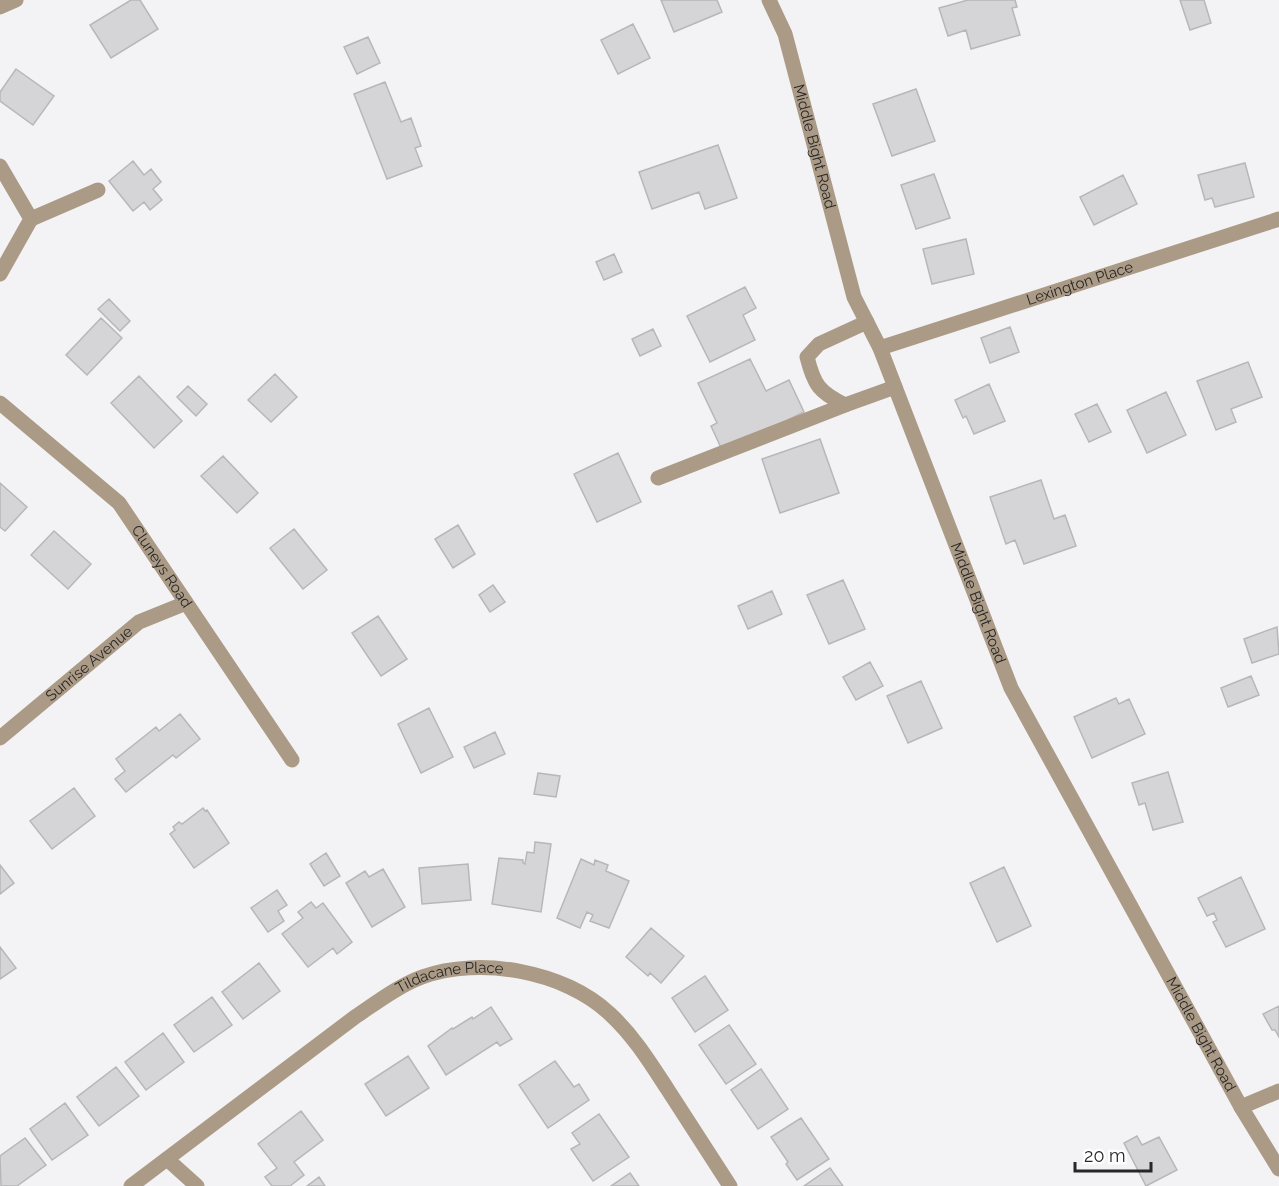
<svg xmlns="http://www.w3.org/2000/svg" width="1279" height="1186" font-family="Raleway,sans-serif">
  <style>
    .building { fill: #d5d5d7; stroke: #b7b7b9; stroke-width: 1.5 }
    .lines { fill: none; stroke-linecap: round; stroke-linejoin: round }
    .minor { stroke: #ab9b86; stroke-width: 15 }
    .labels { text-anchor: middle; dominant-baseline: central; stroke-width: 5; stroke-linejoin: round; paint-order: stroke }
    .street-label { font-size: 15px; fill: #272727; stroke: #fff }
  </style>
  <rect width="100%" height="100%" fill="#f3f3f5"/>
  <path class="building" d="M131,0h9l18,29 -47,29 -21,-33z
    M661,0h56l5,12 -48,20z
    M968,0h47l2,7 -5,1 8,27 -49,14 -5,-19 -18,6 -9,-28z
    M1180,0h24l7,23 -21,7z
    M633,24l17,34 -32,16 -17,-34z
    M368,37l12,26 -23,11 -13,-27z
    M16,69l38,27 -21,29 -33,-24v-9z
    M385,82l16,40 10,-4 10,28 -6,2 7,18 -35,13 -33,-85z
    M916,89l19,52 -43,15 -19,-52z
    M718,145l19,53 -32,11 -6,-17 -47,17 -13,-37z
    M133,161l11,14 7,-6 10,13 -8,7 9,11 -12,10 -6,-8 -11,9 -24,-30z
    M1245,163l9,34 -39,10 -3,-9 -7,2 -7,-25z
    M934,174l16,44 -34,11 -15,-44z
    M1123,175l14,29 -43,21 -14,-28z
    M966,239l8,35 -42,10 -9,-35z
    M614,254l8,18 -18,8 -8,-18z
    M745,287l11,21 -13,7 12,25 -45,22 -23,-46z
    M109,299l21,22 -10,10 -22,-22z
    M101,318l21,20 -35,37 -21,-20z
    M1010,327l9,25 -29,11 -9,-25z
    M653,329l8,17 -21,10 -8,-17z
    M750,359l16,32 23,-11 15,32 -81,40 -12,-26 6,-3 -19,-40z
    M1248,362l14,35 -31,12 5,13 -20,8 -19,-49z
    M275,374l22,23 -26,25 -23,-22z
    M139,376l43,45 -28,27 -43,-45z
    M989,384l16,37 -31,13 -8,-18 -3,2 -8,-18z
    M188,386l19,18 -11,12 -19,-19z
    M1166,392l20,43 -39,18 -20,-43z
    M1097,404l14,28 -22,10 -14,-28z
    M820,439l19,54 -59,20 -18,-54z
    M618,453l23,49 -44,20 -23,-48z
    M223,456l35,37 -21,20 -36,-37z
    M1041,480l13,39 11,-4 11,31 -52,18 -9,-24 -9,4 -16,-47z
    M0,483l27,24 -22,24 -5,-4z
    M458,525l17,29 -22,14 -18,-29z
    M294,529l33,41 -24,19 -33,-41z
    M54,531l37,33 -23,25 -37,-34z
    M843,580l22,49 -36,15 -22,-49z
    M493,585l12,17 -15,10 -11,-17z
    M772,591l10,23 -34,15 -10,-23z
    M378,616l29,43 -26,17 -29,-43z
    M1277,627l2,27 -27,9 -8,-24z
    M870,662l13,24 -27,14 -13,-23z
    M1251,676l8,19 -31,12 -7,-19z
    M921,681l21,47 -34,15 -21,-47z
    M1116,698l3,6 10,-5 16,35 -53,24 -18,-41z
    M429,708l24,49 -32,16 -23,-49z
    M180,714l20,25 -24,19 -3,-3 -47,37 -11,-13 10,-8 -9,-12 40,-32 3,4z
    M495,732l10,22 -31,14 -10,-21z
    M1168,772l15,50 -30,8 -8,-27 -6,2 -7,-22z
    M538,773l22,3 -4,21 -22,-3z
    M74,788l21,28 -43,33 -22,-28z
    M203,808l2,3 2,-1 22,33 -35,25 -24,-34 5,-4 -2,-3 6,-5 3,2z
    M535,842l16,2 -10,68 -49,-8 7,-46 24,2v3l2,1 2,-12 7,1z
    M326,853l14,23 -16,10 -14,-22z
    M581,859l13,6 1,-5 13,5 -2,6 23,10 -20,47 -19,-7 3,-6 -6,-3 -7,16 -23,-10z
    M468,864l3,36 -49,4 -3,-36z
    M0,865l14,18 -14,11z
    M1004,867l27,59 -34,16 -27,-59z
    M383,869l22,38 -33,20 -26,-44 19,-12 4,6z
    M1241,877l24,52 -39,18 -13,-25 4,-2 -3,-7 -7,3 -9,-18z
    M277,890l10,15 -9,6 6,10 -16,11 -17,-24z
    M311,902l5,6 7,-5 29,39 -15,12 -4,-6 -25,19 -26,-33 21,-16 -5,-6z
    M651,928l33,28 -23,27 -11,-10 -2,3 -22,-19z
    M0,947l16,21 -16,11z
    M259,963l21,28 -37,28 -21,-27z
    M705,976l23,34 -33,22 -23,-34z
    M212,997l20,28 -38,27 -20,-27z
    M1279,1006v31l-4,-7h-3l-9,-16z
    M491,1007l21,32 -12,7 -3,-4 -51,33 -18,-29 24,-18 1,1 19,-12 1,2z
    M729,1025l27,39 -30,20 -27,-39z
    M163,1033l21,29 -38,28 -21,-28z
    M408,1056l21,32 -43,28 -21,-32z
    M555,1061l19,26 5,-3 10,16 -41,28 -29,-43z
    M116,1067l23,29 -40,30 -22,-29z
    M761,1069l27,40 -30,20 -27,-39z
    M65,1103l23,32 -36,25 -22,-31z
    M301,1111l22,29 -29,22 10,13 -14,11h-18l-7,-9 12,-9 -19,-24z
    M599,1114l30,43 -36,24 -22,-32 9,-5 -8,-11z
    M801,1118l28,41 -32,21 -11,-16 2,-2 -17,-25z
    M1137,1136l5,9 17,-8 18,33 -31,16 -22,-43z
    M25,1138l21,27 -29,21h-16l-1,-30z
    M830,1168l13,18h-39z
    M630,1173l9,13h-28z
    M319,1177l6,9h-18z"/>
  <g class="lines">
    <g class="minor">
      <path id="s1" d="M769,0l16,34 69,263 26,51 131,340 230,419 38,62"/>
      <path d="M0,7l16,-7"/>
      <path d="M0,166l31,53 -31,55"/>
      <path d="M31,219l67,-29"/>
      <path id="s2" d="M880,348l399,-129"/>
      <path id="s3" d="M0,403l119,100 173,257"/>
      <path d="M845,405c-26,-13 -31,-20 -38,-48l12,-13 48,-22"/>
      <path d="M658,478l187,-73 50,-18"/>
      <path id="s4" d="M0,738l139,-116 47,-19"/>
      <path d="M1241,1107l38,-16"/>
      <path d="M167,1159l30,27"/>
      <path id="s5" d="M131,1186l224,-169c21,-14 43,-31 67,-40 58,-21 143,-6 188,37 24,22 41,50 58,76 21,32 41,64 62,96"/>
    </g>
  </g>
  <g class="labels">
    <g class="street-label">
      <text stroke="none"><textPath href="#s1" startOffset="154">Middle Bight Road</textPath></text>
      <text stroke="none"><textPath href="#s2" startOffset="210">Lexington Place</textPath></text>
      <text stroke="none"><textPath href="#s3" startOffset="232">Cluneys Road</textPath></text>
      <text stroke="none"><textPath href="#s1" startOffset="640">Middle Bight Road</textPath></text>
      <text stroke="none"><textPath href="#s4" startOffset="116">Sunrise Avenue</textPath></text>
      <text stroke="none"><textPath href="#s5" startOffset="386">Tildacane Place</textPath></text>
      <text stroke="none"><textPath href="#s1" startOffset="1126">Middle Bight Road</textPath></text>
    </g>
  </g>
  <path d="M1075 1162v9h76v-9" fill="none" stroke="#272727" stroke-width="3"/>
  <text x="1084" y="1162" font-size="18" fill="#272727" stroke="#ffffff" stroke-width="4.5" paint-order="stroke">20 m</text>
</svg>
